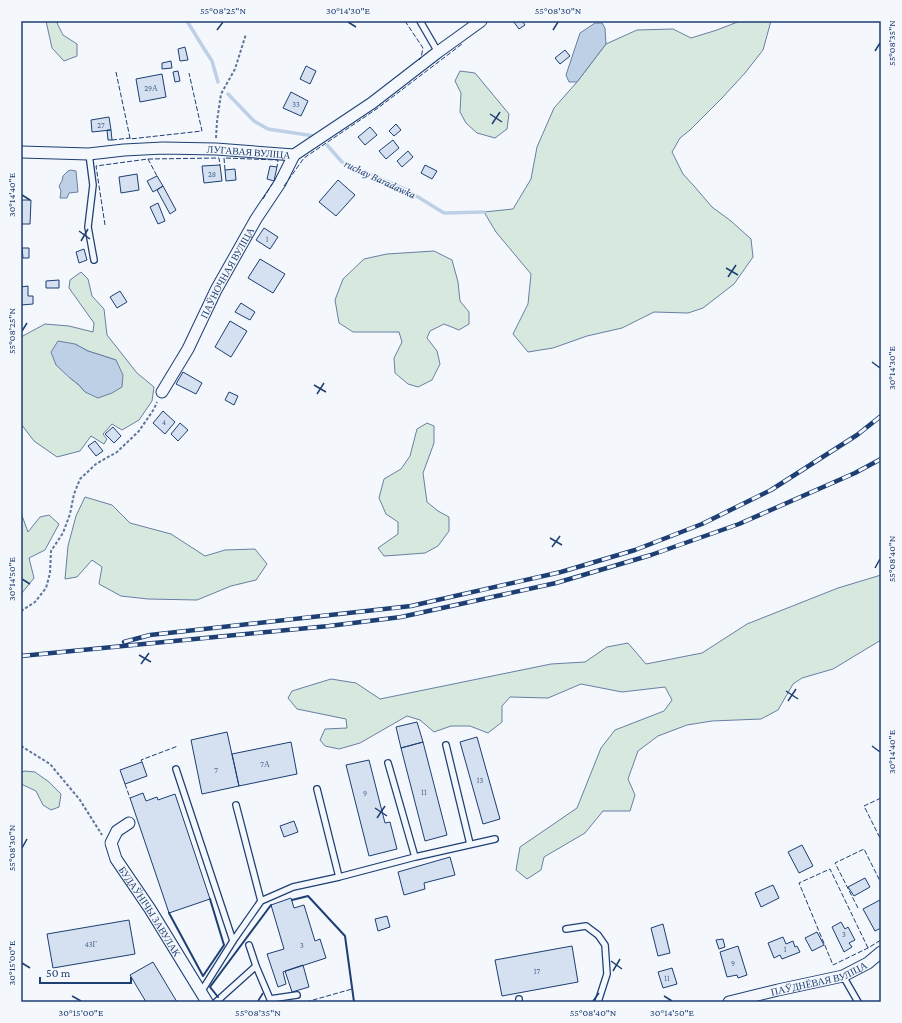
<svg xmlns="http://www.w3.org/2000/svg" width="902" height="1023" font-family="'Crimson Pro',serif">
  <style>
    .green { fill: #d7e8df; stroke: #687fa3; fill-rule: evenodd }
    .water { fill: #bed0e5; stroke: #687fa3 }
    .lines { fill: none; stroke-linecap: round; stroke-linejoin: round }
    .stream { stroke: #bed0e5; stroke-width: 3.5 }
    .building { fill: #d5e0f0; stroke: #1d3f73 }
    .service-casing { stroke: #1d3f73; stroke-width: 8 }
    .minor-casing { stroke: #1d3f73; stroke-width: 13 }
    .path { stroke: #5e769c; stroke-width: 2; stroke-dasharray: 3 2; stroke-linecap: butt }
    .service { stroke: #f4f7fb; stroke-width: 5.5 }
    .minor { stroke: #f4f7fb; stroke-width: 11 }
    .rail-casing { stroke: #1d3f73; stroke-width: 4.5 }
    .rail { stroke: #f4f7fb; stroke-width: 3; stroke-dasharray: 9; stroke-linecap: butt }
    .fence { stroke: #1d3f73; stroke-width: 1; stroke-dasharray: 5 2; stroke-linecap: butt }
    .wall { stroke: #1d3f73; stroke-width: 2 }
    .ticks { fill: none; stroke: #1d3f73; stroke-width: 1.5 }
    .labels { text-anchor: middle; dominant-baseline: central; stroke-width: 3; stroke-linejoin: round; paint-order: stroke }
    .number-label { font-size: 8px; fill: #4b6792 }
    .street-label { font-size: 10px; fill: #1d3f73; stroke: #f4f7fb }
    .water-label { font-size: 11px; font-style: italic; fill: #1d3f73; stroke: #f4f7fb }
    .neatline { fill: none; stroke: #1d3f73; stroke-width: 1.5 }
    .ticks-label { font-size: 10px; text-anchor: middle; fill: #1d3f73 }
  </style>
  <rect width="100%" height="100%" fill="#f4f7fb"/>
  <path class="green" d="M46,21h13l-2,2 6,12 14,9v12l-13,5 -12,-13z
    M740,21h31l-8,29 -18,23 -23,25 -32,32 -10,8 -8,14 11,22 11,12 18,21 19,14 20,18 2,18 -19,27 -31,24 -15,5 -34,-1 -32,16 -35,8 -34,12 -25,4 -15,-18 15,-30 3,-30 -35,-42 -12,-20 29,-3 18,-30 6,-32 17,-39 23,-26 29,-38 31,-14 36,-1 18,9 26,-8z
    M460,71l15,2 34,41 -2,15 -12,9 -18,-5 -11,-10 -6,-11 1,-19 -6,-12z
    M434,251l18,9 6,22 2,19 9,11v12l-10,6 -15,-6 -14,7 -3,7 10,13 3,13 -8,16 -14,7 -10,-3 -13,-11 -1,-15 8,-16 -3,-10h-46l-14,-9 -4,-23 8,-21 21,-20 23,-5z
    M81,272l7,7 4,17 12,13 3,26 30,38 17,14 -2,14 -13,19 -17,10 -10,-6 -9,10 4,5 -3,5 -13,-8 -11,15 -23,6 -23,-16 -13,-17v-87l24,-13 24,2 24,6 1,-9 -25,-35 1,-8zM75,344l13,7 28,9 -31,32 -6,-7 -9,-7z
    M427,423l7,3v17l-11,30 4,29 11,9 11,6v14l-11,15 -13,7 -26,2 -15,1 -6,-8 20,-14v-12l-12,-8 -7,-16 5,-19 17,-10 9,-13 7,-27z
    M85,497l27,8 18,18 41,11 34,22 20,-6 30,-1 12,15 -11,16 -25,6 -34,14 -49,-1 -27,-3 -22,-12 3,-17 -10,-7 -15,17 -12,2 3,-33 8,-30z
    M21,513l7,19 12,-15 9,-2 10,9 -14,26 -16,8 5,20 -13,16z
    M881,575v65l-48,29 -31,9 -9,6 -15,26 -17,9 -49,2 -25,4 -29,11 -20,15 -10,28 7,16 -5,16h-27l-18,22 -41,24 -3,13 -14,9 -11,-9 4,-23 57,-39 24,-60 14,-18 49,-19 8,-11 -7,-13 -43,5 -41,-8 -33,14 -38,-1 -8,9v16l-14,11 -18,-7h-19l-17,6 -14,-12 -13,-4 -47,27 -21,6 -14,-3 -5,-6 5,-11 22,-1 -1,-9 -49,-10 -9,-11 4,-7 39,-12 25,4 24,16 171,-35 34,-2 22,-15 21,-4 18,21 56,-11 45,-29 91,-36z
    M24,771l11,1 14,10 12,12 -2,13 -8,3 -8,-5 -7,-14 -15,-7v-10z"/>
  <path class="water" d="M595,23h7l3,5 1,16 -29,38h-8l-3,-7 14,-42z
    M71,170l5,1 2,21 -9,1 -2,5h-7l1,-7 -2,-5 3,-5 1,-5 5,-5z
    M58,341l17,3 13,7 28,9 7,15 -1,12 -10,6 -14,5 -13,-6 -6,-7 -9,-7 -14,-13 -5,-13z"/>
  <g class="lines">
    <path class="stream" d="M187,21l16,26 9,14 6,21
      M228,94l26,27 14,8 46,7
      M327,145l15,17 63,27 39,24 40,-1"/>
  </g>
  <path class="building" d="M513,21h9l3,4 -6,4z
    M185,47l3,13 -8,1 -2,-12z
    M565,50l5,6 -10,8 -5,-6z
    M171,61l1,7 -10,1v-6z
    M306,66l10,5 -6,13 -10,-5z
    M178,71l2,10 -5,1 -2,-10z
    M162,74l4,23 -26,5 -4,-23z
    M291,92l17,9 -7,15 -18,-8z
    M109,117l2,13 -19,2 -1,-12z
    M396,124l5,6 -7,6 -5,-5z
    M370,127l7,8 -12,10 -7,-8z
    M107,130h4l1,10h-4z
    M393,140l6,8 -13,11 -7,-8z
    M408,151l5,6 -11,10 -5,-6z
    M220,165l2,16 -18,2 -2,-17z
    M425,165l12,6 -5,8 -11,-6z
    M270,166l7,1 -3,14 -7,-2z
    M235,169l1,11 -10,1 -1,-11z
    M137,174l2,16 -18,3 -2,-16z
    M157,176l6,10 -10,6 -6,-11z
    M338,180l17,15 -19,21 -17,-14z
    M163,186l13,24 -6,4 -13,-24z
    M21,200h10l-1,24h-9z
    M158,203l7,18 -7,3 -8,-17z
    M264,228l14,9 -8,12 -14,-9z
    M22,248h7v10h-6z
    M84,249l3,11 -8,3 -3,-11z
    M260,259l25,15 -12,19 -25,-15z
    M59,280v8h-13v-7z
    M28,286v10h5v8l-12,1v-18z
    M120,291l7,11 -10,6 -7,-11z
    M241,303l14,9 -5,8 -15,-8z
    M230,321l17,10 -16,26 -16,-10z
    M183,372l19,11 -6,11 -20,-10z
    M229,392l9,4 -4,9 -9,-5z
    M163,411l12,11 -10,12 -12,-11z
    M180,423l8,7 -10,11 -7,-7z
    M113,427l8,9 -7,7 -9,-9z
    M95,441l8,10 -7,5 -8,-10z
    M417,722l6,20 -22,6 -5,-21z
    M227,732l12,54 -37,8 -11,-54z
    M477,737l23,82 -17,5 -23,-82z
    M291,742l6,32 -58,12 -7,-32z
    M423,742l24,93 -22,6 -24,-93z
    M369,760l16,63 5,-1 7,27 -28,7 -23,-91z
    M142,762l5,14 -22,8 -5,-14z
    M143,793l3,8 11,-4 1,3 17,-6 35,105 -41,14 -39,-115z
    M294,821l4,11 -14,5 -4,-11z
    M802,845l11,21 -14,7 -11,-21z
    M450,857l5,18 -31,8 1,6 -21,6 -6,-23z
    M865,878l5,9 -16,9 -6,-9z
    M773,885l6,13 -18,9 -6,-14z
    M291,898l3,10 10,-3 11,36 5,-2 6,19 -43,14 3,12 -8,3 -11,-33 17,-5 -13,-44z
    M880,900l1,2v26l-6,3 -12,-22z
    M387,916l3,11 -12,4 -3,-12z
    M129,920l6,34 -82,14 -6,-34z
    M841,922l4,7 3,-2 7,13 -6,3 3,4 -8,5 -12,-25z
    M663,924l7,29 -12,3 -7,-28z
    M817,932l7,13 -12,6 -7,-13z
    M783,937l3,7 7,-3 2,6 2,-1 3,6 -18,7 -2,-4 -6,3 -6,-15z
    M723,939l2,8 -6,2 -3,-9z
    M572,946l6,36 -76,14 -7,-36z
    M738,946l9,29 -9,3 -1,-3 -10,2 -7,-25z
    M153,962l24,40h-31l-16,-27z
    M303,965l6,22 -17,5 -7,-21z
    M672,968l5,16 -14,4 -5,-16z"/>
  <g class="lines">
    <defs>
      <path id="service" d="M420,21l18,31
        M89,154l4,31 -5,42 6,33
        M446,745l24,99
        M388,763l27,94
        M176,769l57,172
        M236,805l25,96
        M339,877l76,-20 80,-18
        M566,929l20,-3 12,9 7,10 2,29 -9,28
        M249,945l7,21 14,33 27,-4
        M843,976l15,26
        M201,992l32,-51 28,-40 32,-14 46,-10 -22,-88
        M519,999v3
        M216,1002l40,-36"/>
      <g id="minor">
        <path id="s1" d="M21,152l68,2 35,-4 39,-2 53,1 78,6 78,-52 66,-51 43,-31"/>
        <path id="s2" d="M162,392l26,-43 28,-59 40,-71 24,-36 14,-28"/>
        <path id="s3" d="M129,823l-12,8 -6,12 5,16 34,50 57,93"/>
        <path id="s4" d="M729,1002l49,-12 65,-14 25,-13 13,-11"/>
      </g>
    </defs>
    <use href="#service" class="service-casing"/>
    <use href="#minor" class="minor-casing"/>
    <path class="path" d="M216,138l1,-17 4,-27 14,-25 11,-35
      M21,611l14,-9 11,-14 4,-15 1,-22 12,-18 7,-19 4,-20 6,-15 16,-15 21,-12 22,-21 15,-22 3,-7
      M21,746l29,18 30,36 22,35"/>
    <use href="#service" class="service"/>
    <use href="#minor" class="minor"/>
    <defs>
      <path id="rail" d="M124,642l26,-7 261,-29 150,-34 74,-22 67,-26 69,-34 86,-55 24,-19
        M21,656l308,-30 72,-9 155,-34 95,-28 88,-31 116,-51 26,-14"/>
    </defs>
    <use href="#rail" class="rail-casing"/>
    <use href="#rail" class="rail"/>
    <path class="fence" d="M405,21l18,27 -2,10 -2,2
      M116,72l14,66
      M112,140l18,-2v1l72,-8 -13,-58
      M148,159l71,-1 1,7
      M225,170l-1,-12 54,2 -1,7
      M284,186l20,-28 74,-50 84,-64
      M263,199l11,-18
      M105,225l-9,-59 52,-7 9,17
      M142,762l-1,-2 37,-14
      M125,784l5,14
      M881,798l-17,8 17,34
      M858,908l-23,-45 29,-14 17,34
      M868,948l-38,-79 -31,14 34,82 35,-17 13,-8
      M306,1002l46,-13"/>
    <path class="wall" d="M292,900l16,-4 37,40 9,66
      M169,913l34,63 21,-31 -14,-46
      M218,997l-8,-10 61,-82
      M221,1002h1"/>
  </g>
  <path class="ticks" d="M348,22l8,5M217,30l6,-8M553,30l5,-8M875,51l5,-8M490,114l12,8M492,124l8,-12M22,195l8,5M79,231l11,8M81,241l7,-12M726,268l12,7M728,277l8,-12M22,331l5,-8M872,362l8,6M314,385l12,7M317,394l7,-11M550,538l12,7M552,547l8,-11M875,568l5,-9M22,579l8,5M139,655l12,7M141,664l8,-11M786,691l12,8M788,701l8,-12M872,746l8,6M375,808l12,8M377,818l8,-12M22,848l5,-9M611,961l11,8M22,963l8,5M613,971l7,-12M72,996l9,5M664,996l8,5M258,1001l5,-8M593,1001l6,-8"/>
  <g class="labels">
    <g class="number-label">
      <text x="151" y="88">29А</text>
      <text x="296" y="104">33</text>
      <text x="101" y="125">27</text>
      <text x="212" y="174">28</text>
      <text x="267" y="239">1</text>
      <text x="164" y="422">4</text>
      <text x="265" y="764">7А</text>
      <text x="216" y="770">7</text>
      <text x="480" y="780">13</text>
      <text x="424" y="792">11</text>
      <text x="365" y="793">9</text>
      <text x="844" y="934">3</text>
      <text x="91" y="944">43Г</text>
      <text x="302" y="945">3</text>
      <text x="785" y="949">1</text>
      <text x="733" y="963">9</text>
      <text x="537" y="971">17</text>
      <text x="667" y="978">11</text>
    </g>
    <g class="street-label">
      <text stroke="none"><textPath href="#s1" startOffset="228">ЛУГАВАЯ ВУЛІЦА</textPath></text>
      <text stroke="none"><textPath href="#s2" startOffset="136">ПАЎНОЧНАЯ ВУЛІЦА</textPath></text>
      <text stroke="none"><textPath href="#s3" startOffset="107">БУДАЎНІЧЫ ЗАВУЛАК</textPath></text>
      <text stroke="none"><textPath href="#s4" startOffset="93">ПАЎДНЁВАЯ ВУЛІЦА</textPath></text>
    </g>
    <g class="water-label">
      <text transform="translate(380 179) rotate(25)">ruchay Baradawka</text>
    </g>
  </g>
  <rect width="902" height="1023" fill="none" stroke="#f4f7fb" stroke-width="44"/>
  <path d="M40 977v6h91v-6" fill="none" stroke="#1d3f73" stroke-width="2"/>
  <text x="46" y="977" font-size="12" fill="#1d3f73" stroke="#f4f7fb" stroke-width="3" paint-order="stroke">50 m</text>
  <rect x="22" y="22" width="858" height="979" class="neatline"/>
  <g class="ticks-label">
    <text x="223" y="14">55°08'25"N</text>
    <text x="348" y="14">30°14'30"E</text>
    <text x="558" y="14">55°08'30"N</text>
    <text transform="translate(891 43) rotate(-90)" y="4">55°08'35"N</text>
    <text transform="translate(11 195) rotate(-90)" y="4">30°14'40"E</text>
    <text transform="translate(11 331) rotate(-90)" y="4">55°08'25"N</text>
    <text transform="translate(891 368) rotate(-90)" y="4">30°14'30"E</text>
    <text transform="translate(891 559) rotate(-90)" y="4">55°08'40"N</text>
    <text transform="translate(11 579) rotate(-90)" y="4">30°14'50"E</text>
    <text transform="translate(891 752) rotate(-90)" y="4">30°14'40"E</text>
    <text transform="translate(11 848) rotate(-90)" y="4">55°08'30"N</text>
    <text transform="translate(11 963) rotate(-90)" y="4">30°15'00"E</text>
    <text x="81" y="1016">30°15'00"E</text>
    <text x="258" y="1016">55°08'35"N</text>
    <text x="593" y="1016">55°08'40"N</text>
    <text x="672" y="1016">30°14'50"E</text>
  </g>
</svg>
